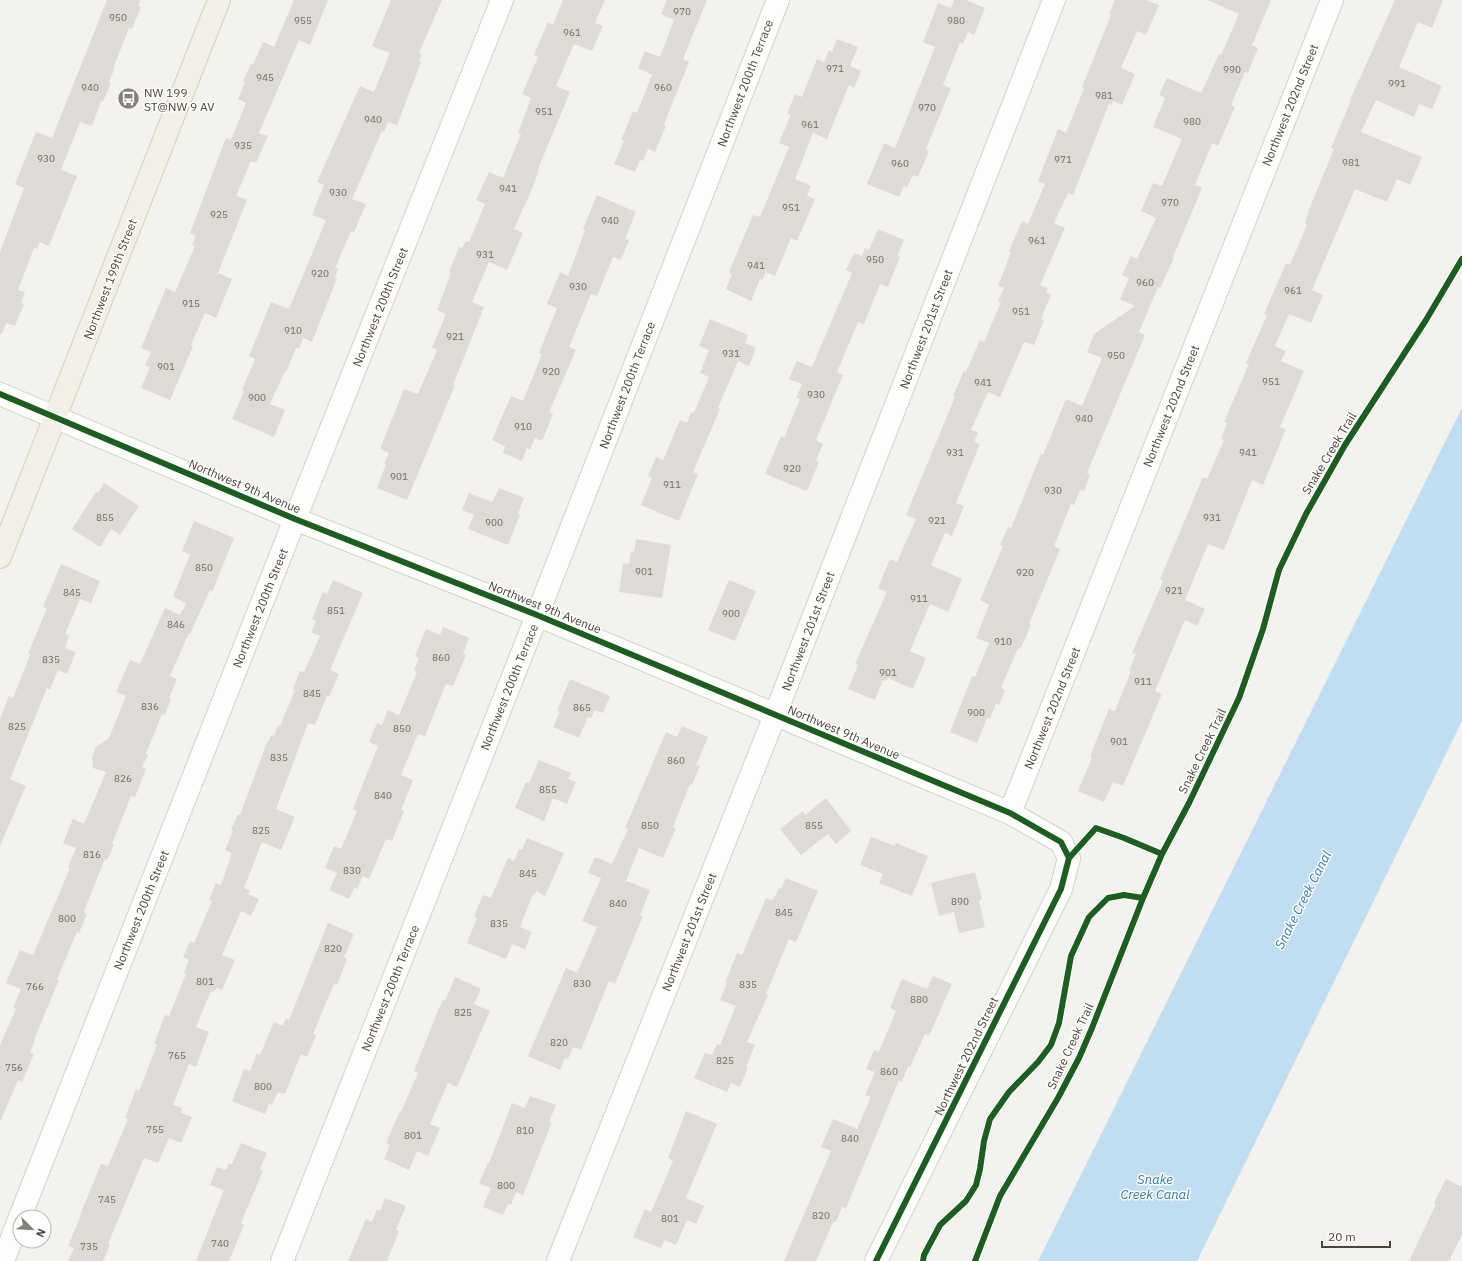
<svg xmlns="http://www.w3.org/2000/svg" width="1462" height="1261" font-family="'IBM Plex Sans',sans-serif">
  <style>
    .water { fill: #c0ddf1 }
    .building { fill: #dedbd6 }
    .lines { fill: none; stroke-linecap: round; stroke-linejoin: round }
    .minor-casing { stroke: #d2d0cb; stroke-width: 24 }
    .major-casing { stroke: #d6cebb; stroke-width: 24 }
    .minor { stroke: #fdfdfc; stroke-width: 22 }
    .major { stroke: #f2efe6; stroke-width: 22 }
    .cycleway-casing { stroke: #fff; stroke-width: 8 }
    .cycleway { stroke: #1b5e20; stroke-width: 6 }
    .labels { text-anchor: middle; dominant-baseline: central; stroke-width: 3; stroke-linejoin: round; paint-order: stroke }
    .number-label { font-size: 10px; fill: #706a61 }
    .street-label { font-size: 12px; fill: #4b4439; stroke: #fff }
    .poi-label { font-size: 12px; fill: #4b4439; stroke: #fff; text-anchor: start }
    .water-label { font-size: 13px; font-style: italic; fill: #2e7ab2; stroke: #fff }
  </style>
  <rect width="100%" height="100%" fill="#f4f2ee"/>
  <path class="water" d="M1462,408v313l-265,540h-159z"/>
  <path class="building" d="M107,0h33l-2,6 3,1 -9,22 -3,-1 -16,41 1,1 -5,12 2,1 -8,19 -2,-1 -9,25 -12,-4 -19,48 16,6 -28,70 -9,-4 -3,7 -3,-1 -16,42 7,2 -4,11 3,1 -9,22 -9,-3 -4,11h-2v-82l24,-64 -9,-4 21,-52 16,6z
    M294,0h34l-18,45 -11,-5 -40,93 9,3 -12,27 -5,-2 -15,35 11,4 -29,73 14,6 -16,39 -11,-5 -14,32 2,1 -23,54 -29,-12 9,-21 -5,-2 6,-13 -10,-4 25,-60 9,4 20,-46 -3,-1 4,-9 -6,-3 36,-95 5,2 15,-37 -8,-4 7,-17 -2,-1 8,-17 2,1 10,-23 11,5z
    M391,0h51l-23,53 3,1 -3,8h2l-24,63 -9,-3 -4,10 -2,-1 -30,68 14,5 -12,28 -3,-1 -16,37 3,1 -3,8 2,1 -25,64 -9,-4 -4,11 -3,-1 -10,24 -1,-1 -15,33 15,6 -11,27 -42,-18 12,-28 -2,-1 13,-31 -6,-3 22,-54 18,7 37,-89 -14,-5 12,-30 -7,-3 43,-96 14,6 16,-39 -18,-7z
    M563,0h42l-10,23 8,3 -11,25 -18,-7 -18,42 14,6 -32,77h1l-7,20 -18,40 9,4 -16,37 -18,-8 -17,40 12,5 -31,78h2l-48,115 -30,-12 9,-24h-2l5,-11 -9,-4 24,-60 14,5 19,-44 -5,-2 14,-34 -9,-4 14,-37 -2,-1 10,-25 3,1 4,-7 3,1 16,-38 -9,-4 13,-28 14,6 18,-44 -3,-1 13,-35 -9,-4 16,-37 -4,-2 14,-33 5,3z
    M667,0h40l-24,59 6,3 -25,62 2,2 -11,26 -7,-3 -5,12 -3,-1 -5,12 -21,-8 10,-23 -3,-1 12,-29 4,2 15,-38 -14,-7 7,-17 15,6 14,-37 -13,-6z
    M954,0h12l19,8 -11,27 -6,-3 -5,12 -3,-1 -17,42 8,3 -25,61 3,2 -11,26 -5,-2 -6,12 -3,-1 -5,11 -32,-13 17,-41 11,5 40,-101 -12,-5 15,-39 13,5z
    M1115,0h31l13,5 -13,30 -9,-4 -16,37 14,6 -13,31 -9,-4 -1,4 -3,-1 -36,91 -5,-2 -14,30 11,5 -25,57 8,3 -2,4 5,3 -10,24 3,1 -10,25 -10,-3 -24,55 -12,-5 -17,38 7,2 -4,10 6,2 -24,59 8,3 -12,30 -7,-3 -14,32 31,14 -14,33 -18,-8 -20,47 16,7 -13,31 -25,-11 -2,3 -3,-1 -8,20 -27,-11 10,-24 -3,-1 32,-72 -9,-4 12,-29 7,3 19,-43 -10,-4 49,-118 -2,-1 11,-25 2,1 14,-32 4,2 17,-40 -3,-1 6,-13 -6,-2 13,-34 -2,-1 13,-30 6,3 17,-40 -7,-3 20,-52 8,4 18,-45 -2,-1 29,-72 -2,-1z
    M1208,0h63l-19,45 6,3 -10,25 -3,-1 -14,33 4,2 -17,39 -6,-3 -17,42 7,3 -29,69 1,1 -14,30 -2,-1 -19,45 6,3 -58,138 3,2 -6,16 -4,-1 -6,15 -3,-1 -17,42 6,3 -31,75h2l-5,13 -6,12 -2,-1 -17,40 4,2 -6,15 -3,-1 -6,15 -3,-1 -10,25 -27,-11 22,-56 3,1 14,-34 -13,-5 13,-33 -9,-5 23,-54 -3,-1 8,-18 3,1 30,-74 2,1 23,-56 16,7 20,-48 -15,-6 7,-18 41,-28 -15,-7 9,-21 -7,-3 9,-19 6,3 19,-41 -15,-7 12,-28 9,3 20,-47 -29,-12 12,-29 -6,-3 8,-17 34,15 18,-39 2,1 18,-41z
    M1395,0h48l-11,28 -14,-6 -19,45 43,19 -10,23 -13,-5 -5,13 -38,-17 -15,32 61,25 -12,28 -13,-6 -10,23 -32,-13 -43,101 11,5 -12,28 -22,-9 -14,32 11,5 -5,10 23,10 -24,56 6,2 -23,56 -11,-5 -28,70 -16,-6 -23,56 20,9 -8,17 -12,-6 -30,71 7,3 -39,92 -10,-4 -9,20 -26,-11 14,-33 -2,-2 19,-47 6,2 16,-40h-2l7,-17 -4,-1 31,-72 -3,-2 43,-102 4,2 17,-39 -3,-1 6,-16 -3,-1 25,-58 -3,-1 21,-48 -3,-1 22,-51 4,2 17,-40 -2,-2 5,-16 24,-58 -3,-1 20,-48h-1z
    M837,39l21,8 -8,19 11,5 -7,17 -5,-3 -22,54 -14,-6 -18,46 16,7 -4,10 8,3 -18,42 -6,-3 -16,38 -9,-4 -4,8 -2,-1 -9,22 -25,-12 6,-15 -3,-2 24,-57 7,2 29,-70 -10,-4 12,-28 -4,-1 8,-20 7,3 15,-38 7,3 5,-12 3,2z
    M597,195l39,17 -11,27 4,1 -8,20 -8,-3 -16,39 -6,-2 -22,53 7,3 -27,62 4,2 -11,27 -7,-3 -5,12 -3,-2 -5,13 -19,-8 2,-7 -13,-6 19,-44 12,5 19,-47 -3,-1 18,-45 -10,-4 13,-32 8,4 17,-46 -2,-1z
    M878,229l26,11 -7,16 3,1 -12,30 -8,-3 -16,40 -6,-2 -21,50 6,3 -27,65 7,4 -7,16 3,2 -12,29 -42,-17 16,-38 3,2 16,-39 -4,-1 6,-14 -13,-5 8,-18 15,6 40,-94 -6,-3 8,-17 8,3 3,-8 4,2z
    M710,319l38,16 -3,8 11,5 -7,18 -11,-5 -20,47 2,1 -27,63 5,2 -19,47 -38,-16 11,-27 -4,-2 8,-19 7,3 17,-40 7,3 4,-11 3,1 15,-36 -9,-4 9,-23 -10,-4z
    M104,483l35,23 -19,29 -9,-6 -11,18 -28,-18 24,-37 2,1z
    M499,488l25,10 -6,16 2,1 -12,30 -40,-16 6,-14 -12,-5 7,-17 23,9z
    M194,521l40,17 -22,54 -2,-2 -20,44 -1,-1 -19,43 7,3 -8,19 2,1 -6,16 -3,-1 -16,40 2,1 -6,12 4,2 -11,28 -4,-1 -19,48 2,1 -7,15 -2,-1 -17,42 -4,11 3,2 -8,19 -2,-1 -20,47 2,1 -25,60 1,1 -5,11 4,2 -12,28 -4,-2 -18,42v-77l16,-36 -3,-1 8,-19 -15,-6 14,-33 13,5 37,-87 -2,-1 8,-19 -13,-5 10,-24 11,5 22,-52 -13,-4 -1,-11 4,-10 13,-9 17,-42 -10,-4 14,-32 10,4 25,-56 15,7 6,-11 -13,-8 17,-41 -8,-4z
    M636,539l35,6 -9,53 -43,-6 4,-29 6,1 2,-12h3z
    M61,564l39,17 -9,22 -11,-4 -15,35 4,2 -4,12 11,4 -9,22 -9,-4 -8,20 -3,-2 -37,91 16,7 -26,60v-127l9,-23 4,2 17,-43 -2,-1 19,-46 -4,-1z
    M333,580l30,13 -33,77 9,4 -10,23 -2,-1 -12,29 -7,-2 -32,86 19,8 -14,33 -19,-8 -18,46 6,3 -2,3 11,5 -8,17 -10,-5 -19,44 13,5 -13,30 -6,-2 -2,4 -3,-1 -15,36 13,5 -13,35 -7,-3 -16,41 9,3 -1,5 11,4 -11,26 -12,-5 -11,25 -14,-5 -36,86 2,1 -7,16h-35l6,-13 -6,-2 13,-31h-1l21,-51 7,2 20,-47 -3,-1 11,-29 3,2 18,-46 -3,-1 11,-29 4,1 17,-42 -2,-2 5,-12 -6,-3 7,-16 4,2 18,-42 -3,-1 7,-17 5,2 11,-32 -7,-3 8,-19 -2,-1 7,-16 2,1 27,-73 1,1 3,-8 3,1 4,-11 2,1 15,-36 -2,-1 7,-18 4,1 16,-36 -9,-4 5,-11 -4,-2 11,-27 4,2z
    M729,580l27,11 -21,50 -27,-11z
    M443,627l26,11 -6,16 3,1 -13,31 -7,-2 -21,52 -7,-2 -17,41 12,5 -12,30 3,1 -12,30 -6,-2 -17,40 -6,-3 -6,13 -3,-1 -5,11 -20,-9 8,-17 -12,-5 9,-22 7,3 16,-38 -4,-2 25,-63 -9,-4 8,-19 5,2 6,-15 11,5 18,-43 -3,-2 5,-12 -4,-2 11,-27 14,6z
    M570,679l40,17 -7,17 -8,-3 -4,8 -3,-1 -9,21 -26,-11 7,-15 -3,-1z
    M682,726l26,11 -12,28 4,1 -8,19 -2,-1 -17,43 3,1 -13,30 -24,-10 -13,33 24,9 -10,25 3,1 -28,68 -6,-3 -28,69 -8,-3 -5,12 -3,-1 -5,12 -32,-14 38,-88 11,5 20,-46 -15,-6 19,-43 -13,-5 7,-16 17,7 16,-35 -3,-1 41,-96 11,5z
    M539,760l32,13 -3,6 8,3 -9,22 -14,-6 -9,23 -29,-13 11,-26 3,1z
    M826,798l25,33 -15,13 -8,-10 -27,21 -21,-26 23,-18 2,4z
    M871,837l24,9 1,-3 32,13 -16,40 -33,-13 4,-9 -23,-9z
    M527,838l37,15 -19,43 -9,-5 -2,4 -1,-1 -13,33 12,5 -7,17 -13,-5 -6,15 -39,-16 10,-25 -3,-2 9,-21 8,3 17,-40 6,3 5,-12 3,1z
    M975,872l7,27 -3,1 6,27 -26,6 -5,-21 -15,4 -8,-33z
    M786,878l32,13 -22,51 -7,-3 -23,55 2,1 -21,47 8,3 -9,22h2l-8,20 -9,-4 -4,9 -33,-14 11,-25 7,2 5,-11 3,1 16,-39 -16,-6 7,-16 -2,-1 12,-30 5,2 24,-57 7,2 6,-12 2,1z
    M328,923l26,11 -10,23 3,2 -10,26 -3,-1 -21,50 3,2 -9,21 -6,-3 -16,40 -7,-2 -6,13 -3,-1 -4,10 -33,-13 12,-32 6,2 7,-18 3,2 14,-33 9,4 3,-8 3,2z
    M933,976l19,8 -23,52 -4,-2 -15,33 -2,-1 -6,16 -3,-2 -53,128 -4,-1 -6,15h-3l-17,39h-32l47,-110 -10,-4 12,-28 24,10 14,-32 -6,-2 10,-23 -9,-3 8,-19 5,2 17,-41 -6,-3 12,-29 25,10z
    M455,977l26,12 -7,15 16,7 -33,76 -9,-4 -18,41 10,4 -12,28 -11,-5 -8,19 -25,-11 6,-14 -4,-2 14,-32 1,1 17,-39 -4,-2 23,-58 6,-13 2,1z
    M530,1096l26,9 -7,17h3l-29,73 -7,-3 -5,13 -3,-1 -5,11 -20,-8 8,-19 -12,-5 9,-20h1l23,-60 13,5z
    M686,1111l31,13 -31,74 18,8 -8,18 -9,-4 -11,25 -11,-5 -4,8 -28,-11 12,-28 6,3 22,-51 -5,-3z
    M241,1143l26,10 -7,16 3,2 -22,52 3,2 -15,36h-33l28,-71 -14,-5 7,-18 9,3 3,-7 3,1z
    M1446,1179l16,8v48l-13,26h-40l27,-57 -2,-1z
    M385,1198l21,8 -10,24 3,1 -12,30h-39l18,-42 6,3 5,-13 3,2z"/>
  <g class="lines">
    <defs>
      <path id="minor" d="M0,394l295,125 242,96 473,198 51,29 8,16 -8,31 -185,372
        M1010,813l322,-813
        M20,1217l275,-698 207,-519
        M3,1261l17,-44
        M282,1261l243,-615 253,-646
        M558,1261l217,-546 279,-715"/>
      <path id="major" d="M0,557l219,-557"/>
    </defs>
    <use href="#minor" class="minor-casing"/>
    <use href="#major" class="major-casing"/>
    <use href="#minor" class="minor"/>
    <use href="#major" class="major"/>
    <defs>
      <path id="cycleway" d="M0,394l295,125 242,96 473,198 51,29 8,16
        M876,1261l185,-372 8,-31 27,-30 28,10 38,16
        M923,1261l1,-6 16,-30 26,-24 10,-16 4,-16 4,-28 6,-22 19,-27 29,-30 13,-17 8,-22 12,-67 18,-39 19,-19 16,-3 19,3
        M975,1261l25,-65 58,-98 21,-40 13,-30 51,-130 19,-44 27,-51 50,-105 24,-69 16,-59 27,-56 39,-69 81,-125 36,-61"/>
    </defs>
    <use href="#cycleway" class="cycleway-casing"/>
    <use href="#cycleway" class="cycleway"/>
  </g>
  <defs>
    <symbol id="bus-disc" viewBox="-11 -11 22 22"><circle r="9.5" fill="#868178" stroke="#fff"/><path d="M-5-6H5V4H4V6H2V4H-2V6H-4V4H-5ZM-3.5-4V0h7V-4ZM-3.5 1.2v1.5H-2V1.2ZM2 1.2v1.5H3.5V1.2Z" fill="#fff"/></symbol>
  </defs>
  <g fill-rule="evenodd">
    <use href="#bus-disc" x="116" y="86" width="25" height="25"/>
  </g>
  <g class="labels">
    <g class="number-label">
      <text x="682" y="11">970</text>
      <text x="118" y="17">950</text>
      <text x="303" y="20">955</text>
      <text x="956" y="20">980</text>
      <text x="572" y="32">961</text>
      <text x="835" y="68">971</text>
      <text x="1232" y="69">990</text>
      <text x="265" y="77">945</text>
      <text x="1397" y="83">991</text>
      <text x="90" y="87">940</text>
      <text x="663" y="87">960</text>
      <text x="1104" y="95">981</text>
      <text x="927" y="107">970</text>
      <text x="544" y="111">951</text>
      <text x="373" y="119">940</text>
      <text x="1192" y="121">980</text>
      <text x="810" y="124">961</text>
      <text x="243" y="145">935</text>
      <text x="46" y="158">930</text>
      <text x="1063" y="159">971</text>
      <text x="1351" y="162">981</text>
      <text x="900" y="163">960</text>
      <text x="508" y="188">941</text>
      <text x="338" y="192">930</text>
      <text x="1170" y="202">970</text>
      <text x="791" y="207">951</text>
      <text x="219" y="214">925</text>
      <text x="610" y="220">940</text>
      <text x="1037" y="240">961</text>
      <text x="485" y="254">931</text>
      <text x="875" y="259">950</text>
      <text x="756" y="265">941</text>
      <text x="320" y="273">920</text>
      <text x="1145" y="282">960</text>
      <text x="578" y="286">930</text>
      <text x="1293" y="290">961</text>
      <text x="191" y="303">915</text>
      <text x="1021" y="311">951</text>
      <text x="293" y="330">910</text>
      <text x="455" y="336">921</text>
      <text x="731" y="353">931</text>
      <text x="1116" y="355">950</text>
      <text x="166" y="366">901</text>
      <text x="551" y="371">920</text>
      <text x="1271" y="381">951</text>
      <text x="983" y="382">941</text>
      <text x="816" y="394">930</text>
      <text x="257" y="397">900</text>
      <text x="1084" y="418">940</text>
      <text x="523" y="426">910</text>
      <text x="955" y="452">931</text>
      <text x="1248" y="452">941</text>
      <text x="792" y="468">920</text>
      <text x="399" y="476">901</text>
      <text x="672" y="484">911</text>
      <text x="1053" y="490">930</text>
      <text x="105" y="517">855</text>
      <text x="1212" y="517">931</text>
      <text x="937" y="520">921</text>
      <text x="494" y="522">900</text>
      <text x="204" y="567">850</text>
      <text x="644" y="571">901</text>
      <text x="1025" y="572">920</text>
      <text x="1174" y="590">921</text>
      <text x="72" y="592">845</text>
      <text x="919" y="598">911</text>
      <text x="336" y="610">851</text>
      <text x="731" y="613">900</text>
      <text x="176" y="624">846</text>
      <text x="1003" y="641">910</text>
      <text x="441" y="657">860</text>
      <text x="51" y="659">835</text>
      <text x="888" y="672">901</text>
      <text x="1143" y="681">911</text>
      <text x="312" y="693">845</text>
      <text x="150" y="706">836</text>
      <text x="582" y="707">865</text>
      <text x="976" y="712">900</text>
      <text x="17" y="726">825</text>
      <text x="402" y="728">850</text>
      <text x="1119" y="741">901</text>
      <text x="279" y="757">835</text>
      <text x="676" y="760">860</text>
      <text x="123" y="778">826</text>
      <text x="548" y="789">855</text>
      <text x="383" y="795">840</text>
      <text x="650" y="825">850</text>
      <text x="814" y="825">855</text>
      <text x="261" y="830">825</text>
      <text x="92" y="854">816</text>
      <text x="352" y="870">830</text>
      <text x="528" y="873">845</text>
      <text x="960" y="901">890</text>
      <text x="618" y="903">840</text>
      <text x="784" y="912">845</text>
      <text x="67" y="918">800</text>
      <text x="499" y="923">835</text>
      <text x="333" y="948">820</text>
      <text x="205" y="981">801</text>
      <text x="582" y="983">830</text>
      <text x="748" y="984">835</text>
      <text x="35" y="986">766</text>
      <text x="919" y="999">880</text>
      <text x="463" y="1012">825</text>
      <text x="559" y="1042">820</text>
      <text x="177" y="1055">765</text>
      <text x="725" y="1060">825</text>
      <text x="14" y="1067">756</text>
      <text x="889" y="1071">860</text>
      <text x="263" y="1086">800</text>
      <text x="155" y="1129">755</text>
      <text x="525" y="1130">810</text>
      <text x="413" y="1135">801</text>
      <text x="850" y="1138">840</text>
      <text x="506" y="1185">800</text>
      <text x="107" y="1199">745</text>
      <text x="821" y="1215">820</text>
      <text x="670" y="1218">801</text>
      <text x="220" y="1243">740</text>
      <text x="89" y="1246">735</text>
    </g>
    <g class="street-label">
      <text transform="translate(745 83) rotate(-69)">Northwest 200th Terrace</text>
      <text transform="translate(1290 105) rotate(-68)">Northwest 202nd Street</text>
      <text transform="translate(110 279) rotate(-69)">Northwest 199th Street</text>
      <text transform="translate(380 307) rotate(-68)">Northwest 200th Street</text>
      <text transform="translate(926 329) rotate(-69)">Northwest 201st Street</text>
      <text transform="translate(627 385) rotate(-69)">Northwest 200th Terrace</text>
      <text transform="translate(1171 406) rotate(-68)">Northwest 202nd Street</text>
      <text transform="translate(1329 453) rotate(-59)">Snake Creek Trail</text>
      <text transform="translate(245 486) rotate(23)">Northwest 9th Avenue</text>
      <text transform="translate(545 607) rotate(22)">Northwest 9th Avenue</text>
      <text transform="translate(260 608) rotate(-68)">Northwest 200th Street</text>
      <text transform="translate(808 631) rotate(-69)">Northwest 201st Street</text>
      <text transform="translate(509 687) rotate(-68)">Northwest 200th Terrace</text>
      <text transform="translate(1052 708) rotate(-68)">Northwest 202nd Street</text>
      <text transform="translate(844 732) rotate(23)">Northwest 9th Avenue</text>
      <text transform="translate(1202 751) rotate(-64)">Snake Creek Trail</text>
      <text transform="translate(141 910) rotate(-68)">Northwest 200th Street</text>
      <text transform="translate(689 932) rotate(-68)">Northwest 201st Street</text>
      <text transform="translate(390 988) rotate(-68)">Northwest 200th Terrace</text>
      <text transform="translate(1070 1046) rotate(-65)">Snake Creek Trail</text>
      <text transform="translate(966 1056) rotate(-64)">Northwest 202nd Street</text>
    </g>
    <g class="poi-label">
      <text x="144" y="92">NW 199<tspan x="144" dy="14">ST@NW 9 AV</tspan></text>
    </g>
    <g class="water-label">
      <text transform="translate(1303 900) rotate(-63)">Snake Creek Canal</text>
      <text x="1155" y="1179">Snake<tspan x="1155" dy="15">Creek Canal</tspan></text>
    </g>
  </g>
  <g transform="translate(32 1229) rotate(114)"><circle r="19" fill="#ffffff" stroke="#b7b4b0"/>
  <path d="M0-3L7 15L0 10L-7 15Z" fill="#868178"/>
  <text y="-6" font-size="11" font-weight="bold" text-anchor="middle" fill="#4b4439">N</text>
  </g>
  <path d="M1322 1241v6h68v-6" fill="none" stroke="#4b4439" stroke-width="2"/>
  <text x="1328" y="1241" font-size="12" fill="#4b4439" stroke="#ffffff" stroke-width="3" paint-order="stroke">20 m</text>
</svg>
